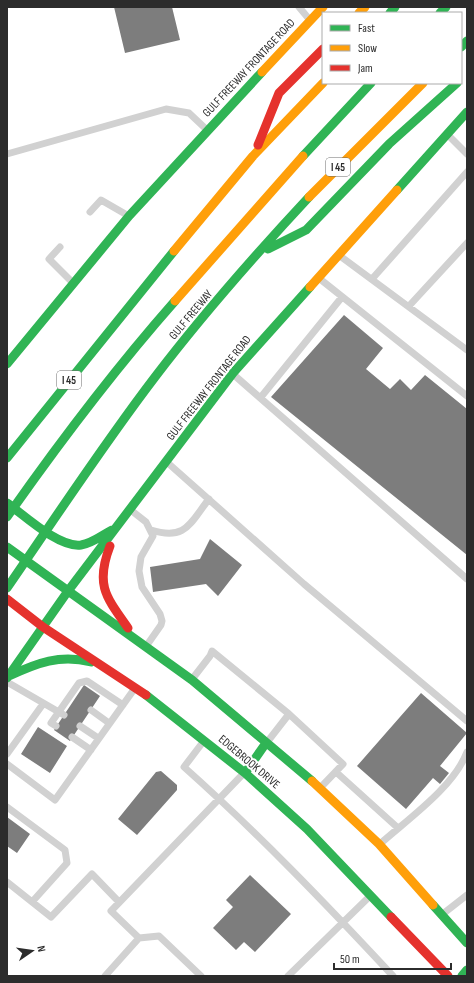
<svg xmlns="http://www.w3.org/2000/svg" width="474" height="983" font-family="'Sofia Sans Condensed',sans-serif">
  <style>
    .building { fill: #7d7d7d }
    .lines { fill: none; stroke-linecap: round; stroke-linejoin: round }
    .lane { stroke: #d1d1d1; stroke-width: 7 }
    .fast { stroke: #30b455; stroke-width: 9 }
    .slow { stroke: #ff9f0a; stroke-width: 9 }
    .jam { stroke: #e5322d; stroke-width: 9 }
    .labels { text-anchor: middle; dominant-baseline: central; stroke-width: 4; stroke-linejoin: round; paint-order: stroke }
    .shield { fill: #fff; stroke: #6b6b6b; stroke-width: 1 }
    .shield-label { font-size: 11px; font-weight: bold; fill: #2c2c2c }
    .street-label { font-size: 12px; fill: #2c2c2c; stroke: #fff }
  </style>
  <rect width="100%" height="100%" fill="#fff"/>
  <path class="building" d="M114,7h58l8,33 -55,13z
    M344,315l39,33 -17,21 24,20 10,-10 11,11 14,-15 42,34v146l-196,-158z
    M210,539l32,26 -24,31 -12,-12 -53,8 -3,-25 50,-8z
    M84,685l16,11 -30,45 -16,-11z
    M421,693l46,40 -27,33 9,7 -9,11 -7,-6 -27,31 -49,-43z
    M38,727l29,19 -17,27 -29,-19z
    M161,771l16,14v5l-40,45 -19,-16 38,-47z
    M7,817l23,17 -13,19 -10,-7z
    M250,875l41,39 -36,38 -11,-10 -8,8 -23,-22 20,-21 -7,-7z"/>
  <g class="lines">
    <path class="lane" d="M299,7l10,12
      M449,136l18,18
      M7,154l159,-45 23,4 17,16
      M90,212l11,-12 26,15
      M60,247l-11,12 23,23
      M340,256l127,94
      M320,279l147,117
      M372,279l95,-107
      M409,306l58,-63
      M234,375l233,204
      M261,397l81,-100
      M169,464l135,120 163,137
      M132,511l14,11 7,14 -12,21 -2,14 3,16 18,27 2,7 -1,4 -14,20
      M151,530c35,11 39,-7 58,-31
      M193,678l17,-22 2,-5 77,63 54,50 -21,22
      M7,682l57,33
      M91,710l18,13
      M56,726l-5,-3 28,-40 8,-2 36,24
      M80,726l18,12
      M72,737l19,13
      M268,741l21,-27
      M203,742l-19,25c74,66 142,137 209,209
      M7,754l36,-50
      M7,764l48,36 80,-112
      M336,772l62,56
      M7,807l58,43 2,13 -35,39
      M380,844c28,-25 74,-57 87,-92
      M7,882l44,35 41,-43 27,28
      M444,913l23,-18
      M105,976l34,-38
      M201,976l-42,-40 -20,2 -28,-27 132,-137
      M288,976l81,-79"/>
    <path class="fast" d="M390,13l5,-6
      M440,13l6,-6
      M461,47l6,-6
      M303,156l68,-73
      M397,190l70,-78
      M268,249l38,-19 83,-86 68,-61
      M7,364l122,-148 133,-144
      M7,458l167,-207
      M7,503c18,13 52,45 74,42 12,-2 21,-10 31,-15
      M7,517c52,-74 108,-148 168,-216
      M7,547l185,133 120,101
      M7,588c49,-71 96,-143 148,-211 48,-63 100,-122 154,-180
      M9,676c28,-13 51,-22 82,-14
      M7,678l61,-87 165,-218 77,-86
      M146,695l99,78 62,56 84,88
      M245,773l21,-30
      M433,905l34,38
      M462,976l5,-6"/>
    <path class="slow" d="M359,13l6,-6
      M262,72l61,-65
      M309,197l114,-114
      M174,251l79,-95 70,-73
      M310,287l87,-97
      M175,301l128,-145
      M312,781l67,63 54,61"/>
    <path class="jam" d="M258,145l21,-52 44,-44
      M110,546c-15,39 -4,51 18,82
      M7,599l36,28 103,68
      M391,917l57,59"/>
  </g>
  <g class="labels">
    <g class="shield">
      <rect x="326" y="158" width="24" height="18" rx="3"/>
      <rect x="57" y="371" width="24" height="18" rx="3"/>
    </g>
    <g class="shield-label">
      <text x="338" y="167">I 45</text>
      <text x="69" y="380">I 45</text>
    </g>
    <g class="street-label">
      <text transform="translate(249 68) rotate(-47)">GULF FREEWAY FRONTAGE ROAD</text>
      <text transform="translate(191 315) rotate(-50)">GULF FREEWAY</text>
      <text transform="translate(209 388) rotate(-52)">GULF FREEWAY FRONTAGE ROAD</text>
      <text transform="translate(249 762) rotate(40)">EDGEBROOK DRIVE</text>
    </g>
  </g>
  <rect width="474" height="983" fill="none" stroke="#2c2c2c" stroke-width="16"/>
  <rect x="322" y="12" width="140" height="72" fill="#ffffff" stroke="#ababab"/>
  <rect x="330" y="25" width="20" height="6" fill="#30b455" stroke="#ababab"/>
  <text x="358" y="32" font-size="12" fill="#2c2c2c">Fast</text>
  <rect x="330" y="45" width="20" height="6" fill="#ff9f0a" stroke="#ababab"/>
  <text x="358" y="52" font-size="12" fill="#2c2c2c">Slow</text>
  <rect x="330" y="65" width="20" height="6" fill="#e5322d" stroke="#ababab"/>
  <text x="358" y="72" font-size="12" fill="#2c2c2c">Jam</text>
  <g transform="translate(32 951) rotate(77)" stroke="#ffffff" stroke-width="3" paint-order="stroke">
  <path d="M0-3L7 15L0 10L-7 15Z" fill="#2c2c2c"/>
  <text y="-6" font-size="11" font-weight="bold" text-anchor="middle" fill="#2c2c2c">N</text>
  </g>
  <path d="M334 963v6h117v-6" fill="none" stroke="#2c2c2c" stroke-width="2"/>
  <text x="340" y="963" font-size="12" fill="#2c2c2c" stroke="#ffffff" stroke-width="3" paint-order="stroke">50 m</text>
</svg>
